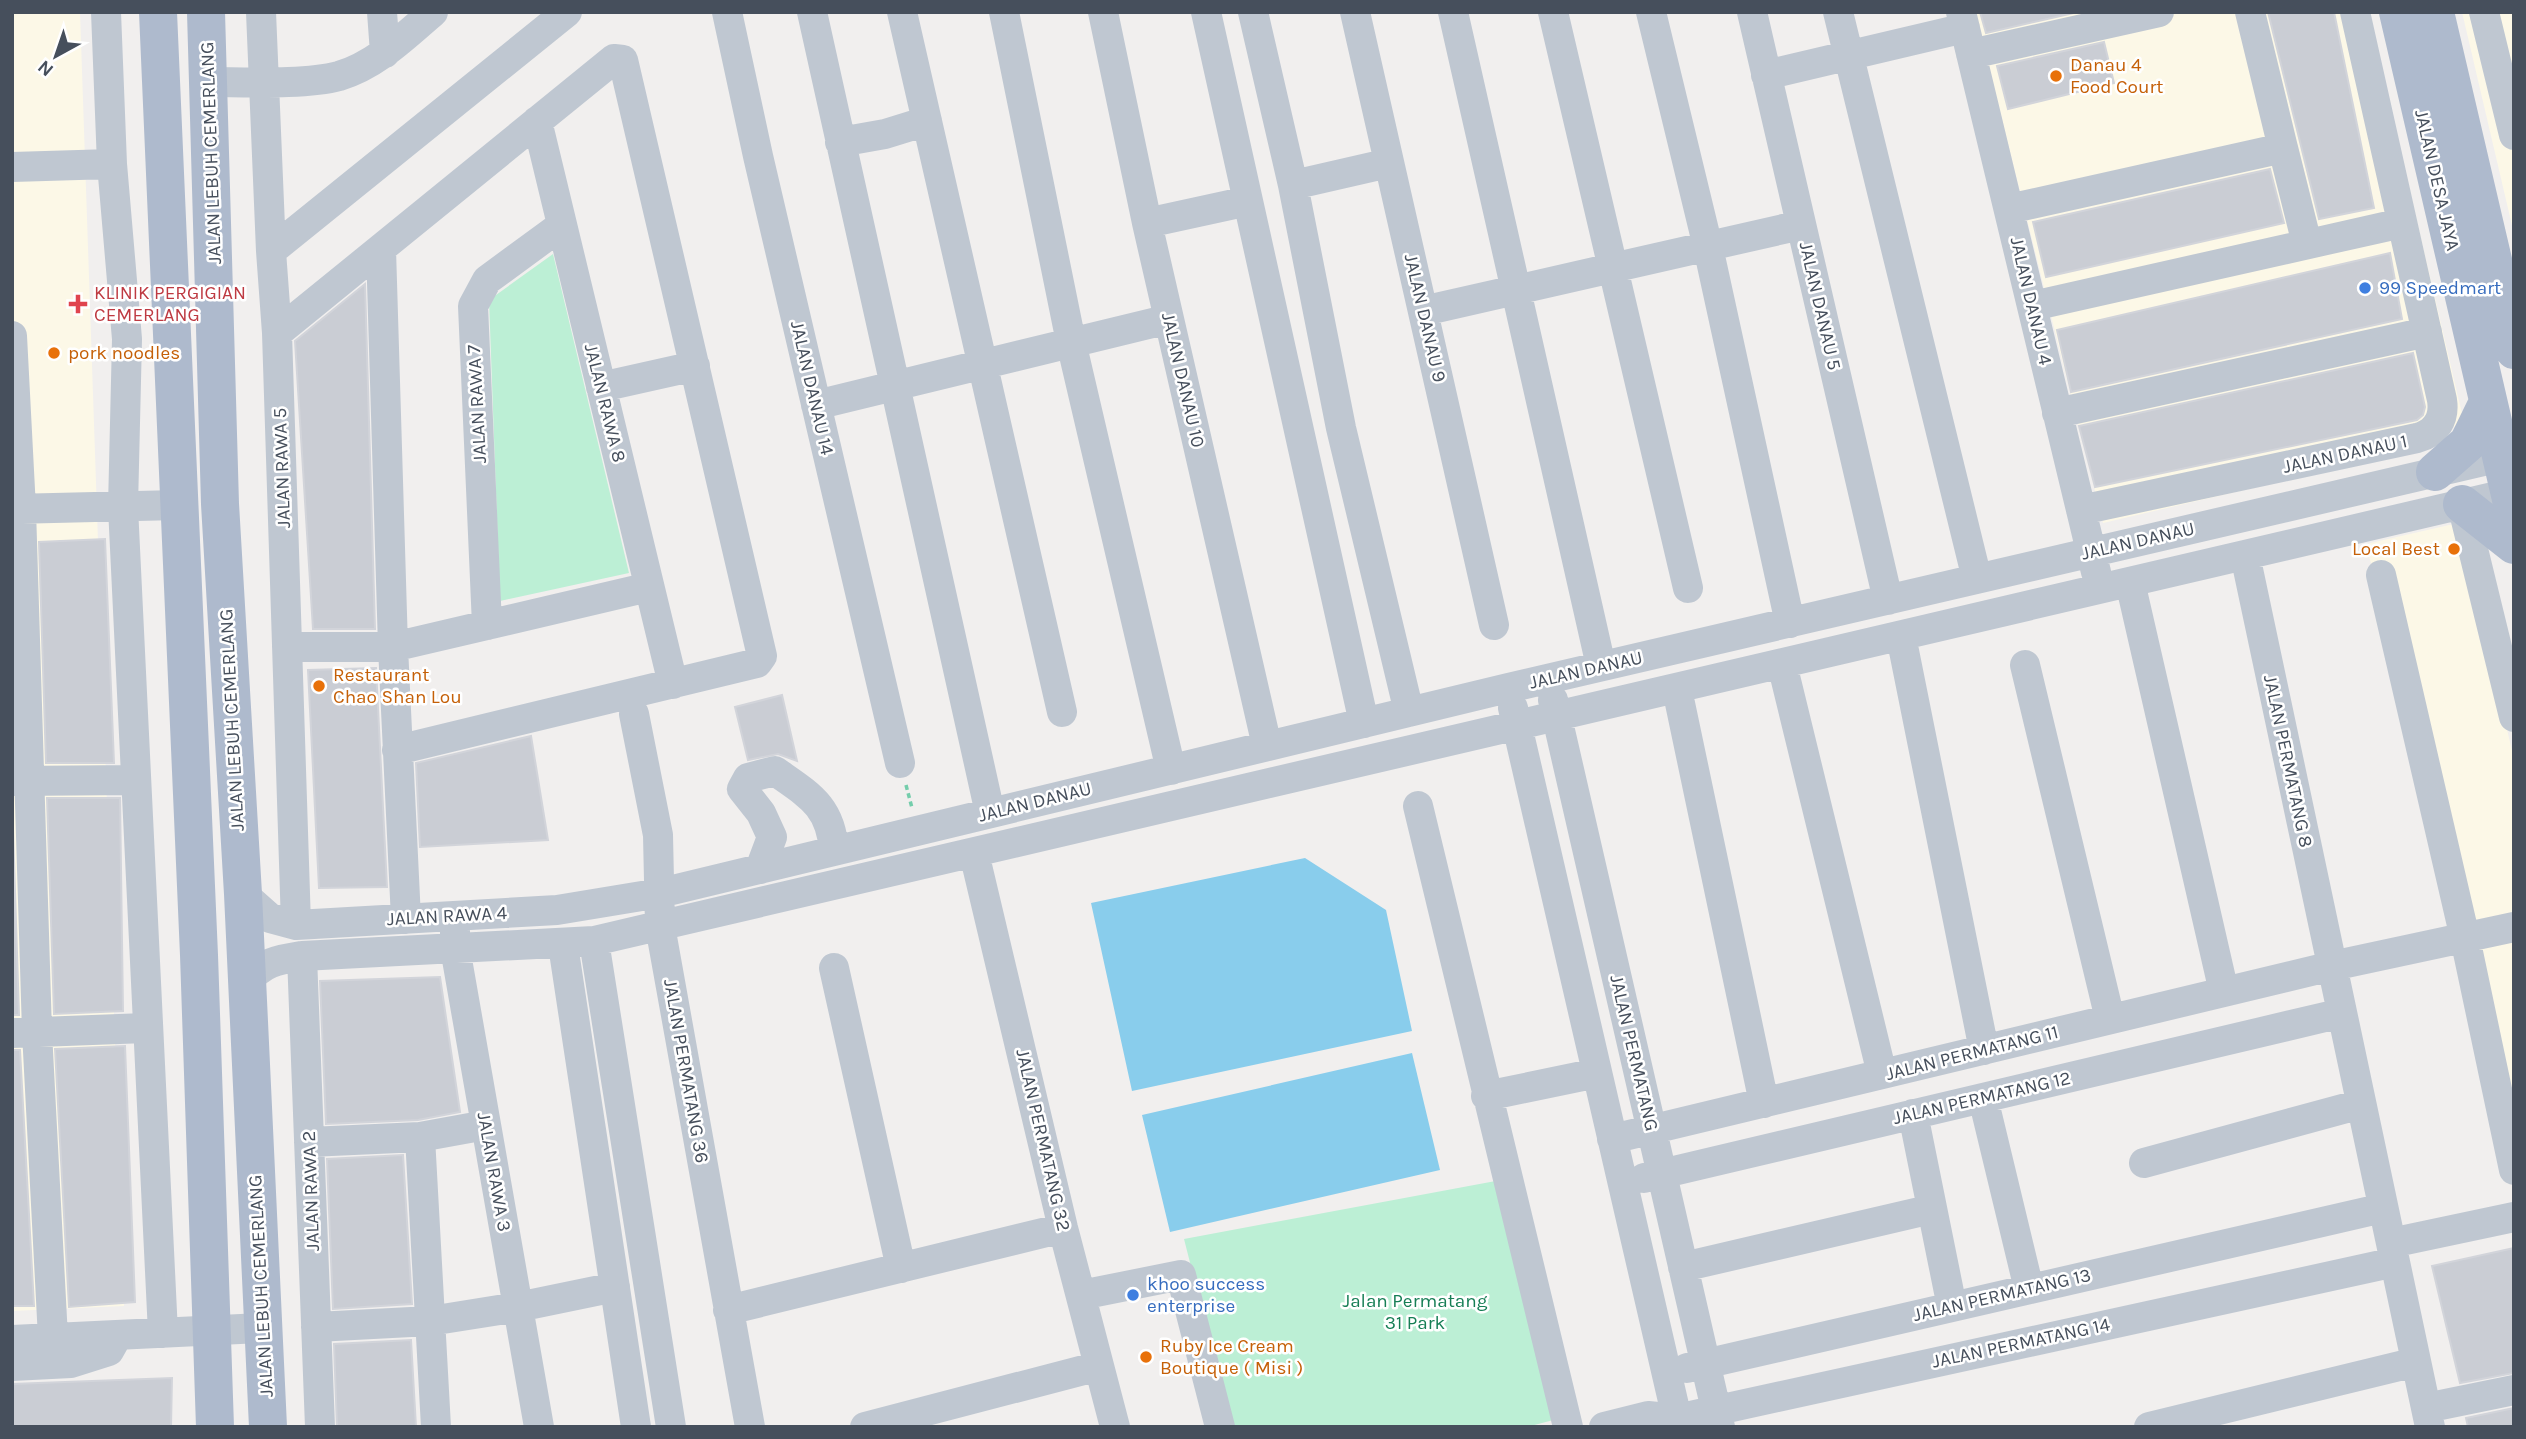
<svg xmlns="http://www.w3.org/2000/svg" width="2526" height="1439" font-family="Karla,sans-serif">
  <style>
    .commercial { fill: #fcf8e7 }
    .green { fill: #bcefd5 }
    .water { fill: #89cdec }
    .building { fill: #cacdd4; stroke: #d2d4da; stroke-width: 2 }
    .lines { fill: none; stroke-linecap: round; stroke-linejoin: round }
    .path { stroke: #74cdab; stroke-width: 3.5; stroke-dasharray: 5 3.5; stroke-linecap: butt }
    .minor { stroke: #bfc7d1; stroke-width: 30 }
    .major { stroke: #aebacd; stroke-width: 38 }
    .food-dot { fill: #e8710a; stroke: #fff; stroke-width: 2.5 }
    .shop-dot { fill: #3f7fe0; stroke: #fff; stroke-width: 2.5 }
    .health-dot { fill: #e0444e; stroke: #fff; stroke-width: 2.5 }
    .labels { text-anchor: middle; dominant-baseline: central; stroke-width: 5; stroke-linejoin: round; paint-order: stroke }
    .food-label { font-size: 19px; fill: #c56008; stroke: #fff; text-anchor: start }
    .street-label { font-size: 19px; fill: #464f5c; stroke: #fff }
    .shop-label { font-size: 19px; fill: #366cbe; stroke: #fff; text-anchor: start }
    .health-label { font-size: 19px; fill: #be3a42; stroke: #fff; text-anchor: start }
    .park-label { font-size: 19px; fill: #167e55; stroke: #fff }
  </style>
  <rect width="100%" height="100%" fill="#f1efee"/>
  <path class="commercial" d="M12,12h68l44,1294 -112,5z
    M1975,12h393l95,406 -27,27 -333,78z
    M2462,12h52v222z
    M2458,523l56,236v366l-148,-581z"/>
  <path class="green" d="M553,254l76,319 -129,28 -11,-301z
    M1501,1180l56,239 -30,8h-295l-48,-188z"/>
  <path class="water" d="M1305,858l81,52 26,121 -280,60 -41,-188z
    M1412,1053l28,117 -270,62 -28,-117z"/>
  <path class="building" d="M1980,12h98l-92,21z
    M2268,12h66l40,196 -55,11z
    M2104,42l10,41 -106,26 -11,-43z
    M2270,169l14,54 -238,54 -13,-55z
    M2390,253l12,66 -331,73 -14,-62z
    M365,284l10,345h-62l-18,-288z
    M2413,353l12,54 -2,8 -6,5 -322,67 -16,-61z
    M105,539l9,224h-68l-7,-221z
    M376,668l11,219 -68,1 -11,-218z
    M782,695l15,66 -19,-7 -30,6 -13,-53z
    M531,736l17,104 -128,7 -4,-84z
    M12,798l7,217h-7z
    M47,798h73l3,213 -69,3z
    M440,977l20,135 -42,8 -92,4 -6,-143z
    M125,1046l10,256 -66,5 -14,-258z
    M12,1050h8l14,256h-22z
    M403,1155l9,149 -79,5 -6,-150z
    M2514,1248v125l-54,10 -28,-117z
    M411,1340l5,87h-79l-3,-83z
    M172,1378l-1,49h-159v-43z
    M2514,1408v19h-46l-2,-9z"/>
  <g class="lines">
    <path class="path" d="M906,785l6,23"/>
    <path class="minor" d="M106,12l6,152 15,175 -4,168 40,826
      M261,12l10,239 6,82 19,592
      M382,12l3,41
      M727,12l31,144 142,607
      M812,12l178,801
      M902,12l160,700
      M1004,12l67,330 100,428
      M1103,12l44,211 120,523
      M1206,12l158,711
      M1253,12l40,173 48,243 68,284
      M1355,12l139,613
      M1453,12l148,654
      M1553,12l135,576
      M1651,12l57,235 82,376
      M1752,12l136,588
      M1838,12l139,567
      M1961,12l135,560
      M2484,12l30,123
      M1971,54l188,-42
      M1766,75l199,-47
      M209,82c35,0 97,3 130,-6 37,-11 66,-40 94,-64
      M537,121l136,563
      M840,142l45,-8 42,-13
      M2283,148l24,96
      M12,167l100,-3
      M1293,185l96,-22
      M2009,209l274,-61 -33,-136
      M1147,223l101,-22
      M381,249l12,398 13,272
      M271,251l296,-239
      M2032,306l370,-83
      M1423,311l378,-86
      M277,333l337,-274 9,1 139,596 -5,7 -360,87
      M12,336l9,173 16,523 16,306
      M601,387l94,-21
      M816,405l353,-86
      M2057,413l370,-81
      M2462,504l52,213
      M12,509l166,-4
      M2081,510l336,-72c19,-5 28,-19 25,-38l-87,-388
      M2245,555l185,872
      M2381,575l84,363 49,232
      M2130,582l94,410
      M487,625l-14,-319 14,-26 75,-55
      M1901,636l83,414
      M287,647h106l256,-60
      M1782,664l100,410
      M2025,665l85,354
      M1677,689l87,414
      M1553,700l167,727
      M1513,708l166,719
      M634,714l24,121 2,91 90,501
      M12,781l123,-1
      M1418,806l150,621
      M974,853l89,375 52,199
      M760,869l12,-32 -11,-24 -19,-24 6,-11 27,-7c34,24 56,35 59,80
      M243,894l27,24 26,7 261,-15 103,-17 848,-205 1006,-234
      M455,930v18l84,479
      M594,941l77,486
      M563,945l73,482
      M302,956l18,471
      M834,968l67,300
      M247,982c16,-20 30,-22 55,-26l292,-15 1920,-449
      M12,1033l134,-5
      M1486,1096l111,-23
      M1983,1098l46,191
      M1913,1114l39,193
      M420,1137l66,-12
      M1612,1139l720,-173 182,-39
      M309,1142l111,-5 16,290
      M2144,1163l217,-59
      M1644,1178l698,-165
      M2391,1243l123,-26
      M1683,1267l249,-58
      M1081,1295l100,-20 39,152
      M728,1310l335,-82
      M316,1327l114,-6 88,-14 97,-20
      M12,1340l250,-12
      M12,1366l59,-3 38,-12 9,-16
      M1687,1368l696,-160
      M2426,1408l88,-18
      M865,1427l234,-61
      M1604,1427l44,-11 29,3 718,-157
      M2149,1427l267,-65"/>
    <path class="major" d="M158,12l41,943 16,472
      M206,12l14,492 23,390 25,533
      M2398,12l116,500
      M2435,12l79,338
      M2435,472l33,-29 20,-41
      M2462,504l52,41"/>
  </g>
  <g class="food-dot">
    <circle cx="2056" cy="76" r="7"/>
    <circle cx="54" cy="353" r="7"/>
    <circle cx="2454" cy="549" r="7"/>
    <circle cx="319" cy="686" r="7"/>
    <circle cx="1146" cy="1357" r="7"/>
  </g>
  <g class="shop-dot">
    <circle cx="2365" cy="288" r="7"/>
    <circle cx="1133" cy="1295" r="7"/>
  </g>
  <path class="health-dot" d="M74.5 293.5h7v7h7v7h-7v7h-7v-7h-7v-7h7z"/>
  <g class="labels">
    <g class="food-label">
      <text x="2070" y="65">Danau 4<tspan x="2070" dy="22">Food Court</tspan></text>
      <text x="68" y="353">pork noodles</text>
      <text x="2440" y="549" text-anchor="end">Local Best</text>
      <text x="333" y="675">Restaurant<tspan x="333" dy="22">Chao Shan Lou</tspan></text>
      <text x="1160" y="1346">Ruby Ice Cream<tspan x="1160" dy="22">Boutique ( Misi )</tspan></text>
    </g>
    <g class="street-label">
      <text transform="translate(211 153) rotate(-92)">JALAN LEBUH CEMERLANG</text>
      <text transform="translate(2437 180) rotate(77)">JALAN DESA JAYA</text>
      <text transform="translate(2031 301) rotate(77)">JALAN DANAU 4</text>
      <text transform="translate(1820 306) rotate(77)">JALAN DANAU 5</text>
      <text transform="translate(1425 318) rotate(77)">JALAN DANAU 9</text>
      <text transform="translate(1183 380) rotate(77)">JALAN DANAU 10</text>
      <text transform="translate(812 388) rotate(77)">JALAN DANAU 14</text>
      <text transform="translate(605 403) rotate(76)">JALAN RAWA 8</text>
      <text transform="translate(477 404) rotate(-93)">JALAN RAWA 7</text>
      <text transform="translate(2345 454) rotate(-12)">JALAN DANAU 1</text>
      <text transform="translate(282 468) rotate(-92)">JALAN RAWA 5</text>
      <text transform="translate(2138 541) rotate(-13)">JALAN DANAU</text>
      <text transform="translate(1586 670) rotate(-13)">JALAN DANAU</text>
      <text transform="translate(232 720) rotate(-93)">JALAN LEBUH CEMERLANG</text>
      <text transform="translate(2288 761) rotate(78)">JALAN PERMATANG 8</text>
      <text transform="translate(1035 802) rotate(-14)">JALAN DANAU</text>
      <text transform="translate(447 916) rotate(-3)">JALAN RAWA 4</text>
      <text transform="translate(1634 1053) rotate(77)">JALAN PERMATANG</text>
      <text transform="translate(1972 1053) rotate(-14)">JALAN PERMATANG 11</text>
      <text transform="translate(686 1071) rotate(80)">JALAN PERMATANG 36</text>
      <text transform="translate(1982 1098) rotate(-13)">JALAN PERMATANG 12</text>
      <text transform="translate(1043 1140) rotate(77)">JALAN PERMATANG 32</text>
      <text transform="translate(494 1172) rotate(80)">JALAN RAWA 3</text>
      <text transform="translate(311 1191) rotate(-92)">JALAN RAWA 2</text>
      <text transform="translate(261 1286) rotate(-93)">JALAN LEBUH CEMERLANG</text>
      <text transform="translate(2002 1295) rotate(-13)">JALAN PERMATANG 13</text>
      <text transform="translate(2021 1343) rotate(-12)">JALAN PERMATANG 14</text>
    </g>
    <g class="shop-label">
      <text x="2379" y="288">99 Speedmart</text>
      <text x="1147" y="1284">khoo success<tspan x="1147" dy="22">enterprise</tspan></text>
    </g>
    <g class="health-label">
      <text x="94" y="293">KLINIK PERGIGIAN<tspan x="94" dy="22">CEMERLANG</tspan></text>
    </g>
    <g class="park-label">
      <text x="1415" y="1301">Jalan Permatang<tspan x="1415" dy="22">31 Park</tspan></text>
    </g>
  </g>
  <rect width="2526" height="1439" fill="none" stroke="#464f5c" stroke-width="28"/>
  <g transform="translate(56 56) rotate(220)" stroke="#ffffff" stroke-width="5" paint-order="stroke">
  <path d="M0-5L12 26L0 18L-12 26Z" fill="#464f5c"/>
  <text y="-10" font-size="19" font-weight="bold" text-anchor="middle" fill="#464f5c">N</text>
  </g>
</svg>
